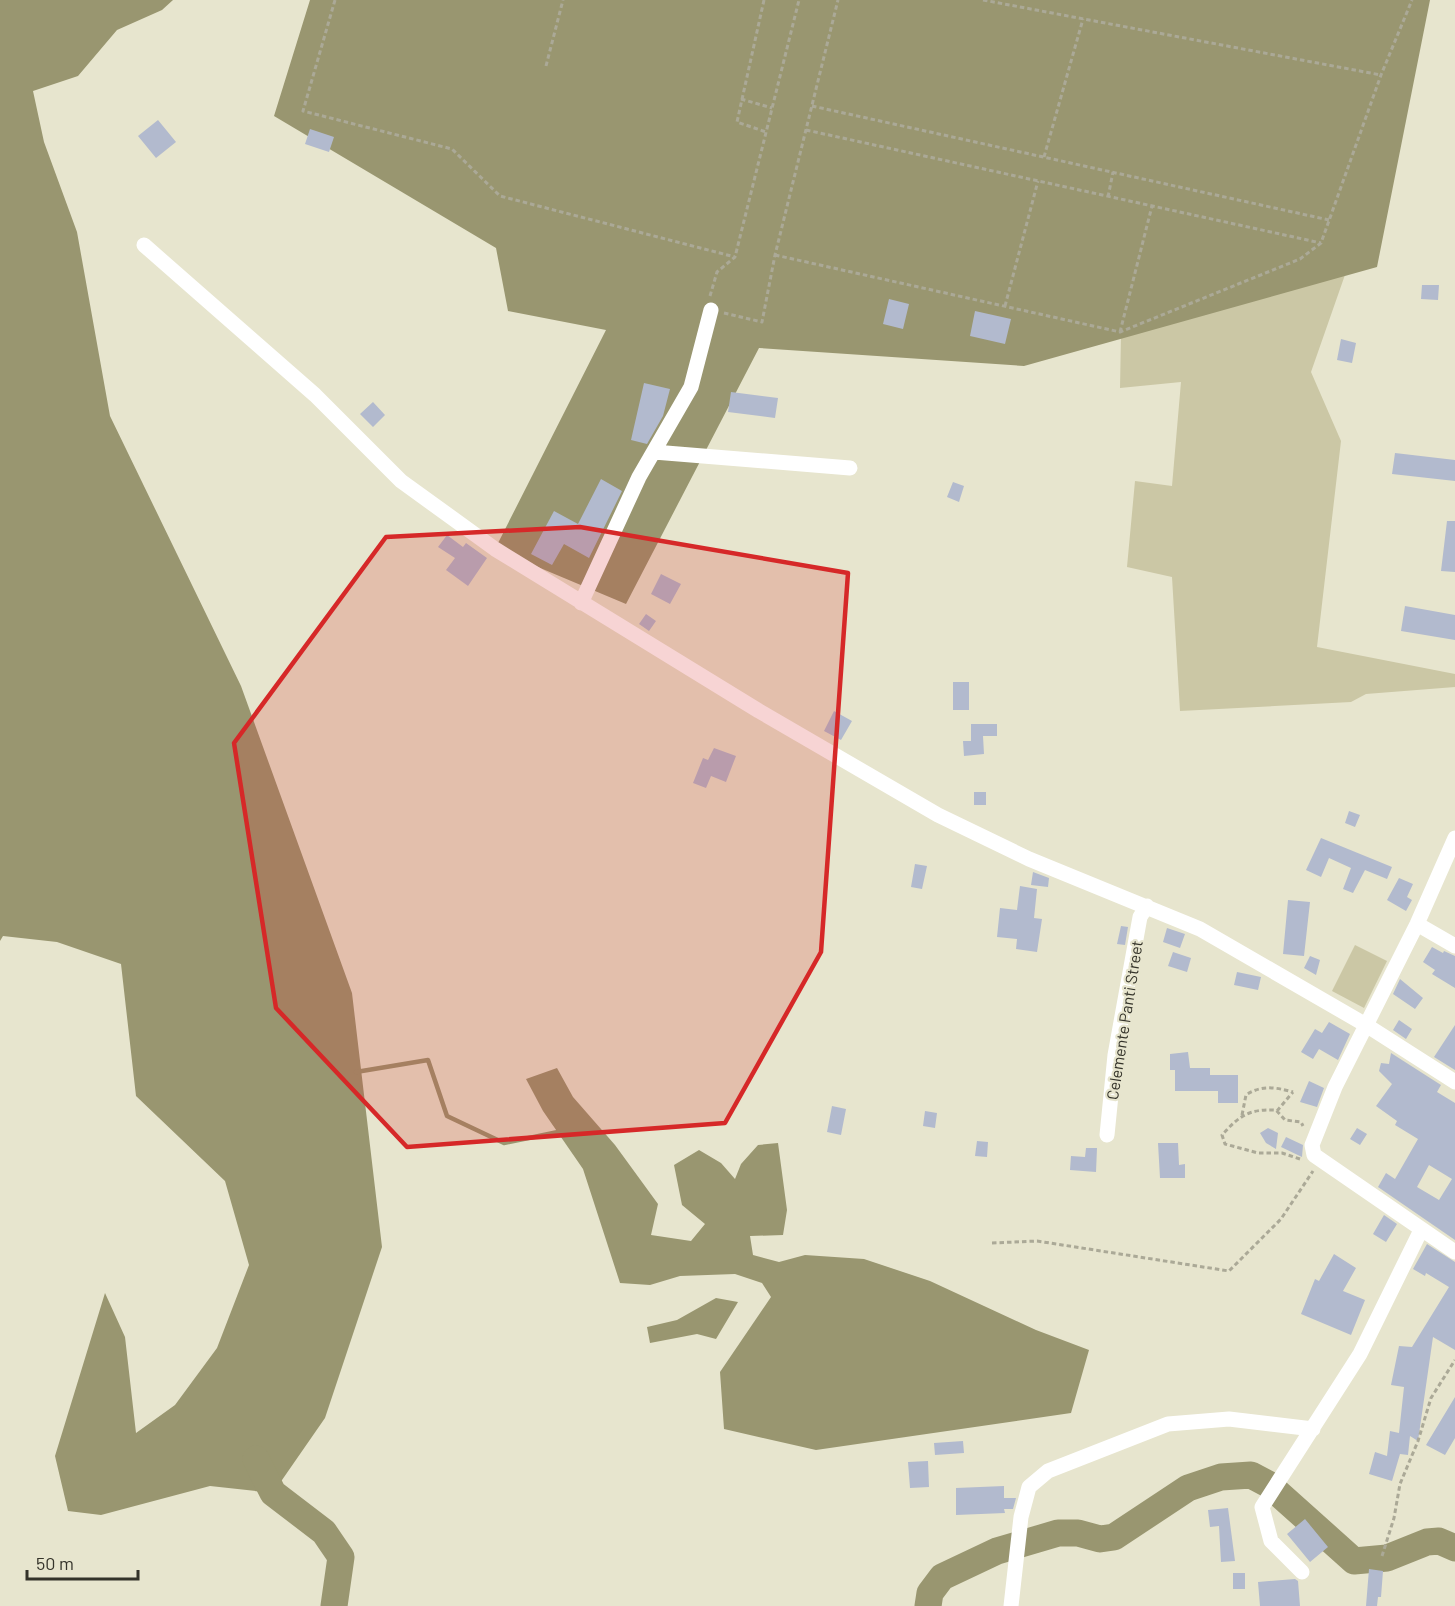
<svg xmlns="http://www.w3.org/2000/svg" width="1455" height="1606" font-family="Barlow,sans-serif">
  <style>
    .green { fill: #cbc7a5 }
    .water { fill: #999670 }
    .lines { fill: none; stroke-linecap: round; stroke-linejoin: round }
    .stream { stroke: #999670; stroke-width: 4.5 }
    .river { stroke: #999670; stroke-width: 27 }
    .building { fill: #b2bace; fill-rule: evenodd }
    .path { stroke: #aba997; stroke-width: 3; stroke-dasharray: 4.5 3; stroke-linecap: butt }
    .minor { stroke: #fff; stroke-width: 15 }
    .marked { fill: #d62828; fill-opacity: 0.2; stroke: #d62828; stroke-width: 4.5; stroke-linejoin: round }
    .labels { text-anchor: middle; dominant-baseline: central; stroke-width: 4.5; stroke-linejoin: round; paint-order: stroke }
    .street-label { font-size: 16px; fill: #34332a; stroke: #e7e5ce }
  </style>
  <rect width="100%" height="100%" fill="#e7e5ce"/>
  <path class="green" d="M1346,272l-35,100 30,69 -24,206 138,27v13l-89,7 -15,8 -171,9 -8,-134 -45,-10 8,-86 37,5 9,-104 -61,6 1,-53z
    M1355,945l32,16 -23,47 -32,-17z"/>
  <path class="water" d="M0,0h173l-11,10 -45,20 -39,46 -45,15 11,51 33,90 33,184 131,270 111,307 30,254 -57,171 -52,75 -63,-7 -109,29 -33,-4 -13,-55 50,-163 20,44 11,96 39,-28 42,-57 32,-83 -24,-84 -89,-85 -15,-132 -64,-22 -54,-6 -3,5z
    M310,0h1120l-53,267 -353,99 -265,-18 -133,256 -131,-55 111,-219 -98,-19 -12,-63 -222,-132z
    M557,1068l16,29 42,48 43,59 -7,31 40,6 14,-17 -23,-19 -8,-40 25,-15 22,13 14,16 6,-15 17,-19 20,-2 9,67 -4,25 -33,1 3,19 26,7 26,-7 59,4 66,22 106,49 53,20 -18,63 -255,37 -92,-21 -4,-57 51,-75 -9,-14 -27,-9 -55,2 -30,9 -30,-2 -37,-114 -40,-58 -17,-32z
    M716,1298l22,4 -22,37 -19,-5 -47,9 -3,-16 30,-7z"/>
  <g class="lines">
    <path class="stream" d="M356,1072l72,-12 19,56 57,27 54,-11"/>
    <path class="river" d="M256,1459l17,34 51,39 17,25 -7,49
      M928,1606l2,-13 12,-16 55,-26 61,-18h20l22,6 14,-2 74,-49 33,-11 30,-2 17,9 86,77 33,-3 40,-16 12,-1 16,7"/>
  </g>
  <path class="building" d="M158,120l18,22 -20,16 -18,-22z
    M310,129l24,8 -5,15 -24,-8z
    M1422,285h17l-1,15 -17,-1z
    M889,299l20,5 -6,25 -20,-5z
    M975,311l36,8 -6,25 -35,-8z
    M1341,339l15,4 -4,20 -15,-3z
    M644,383l26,6 -7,27 -16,28 -16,-4z
    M731,392l47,6 -3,20 -47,-6z
    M373,402l12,13 -12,12 -13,-13z
    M1395,453l60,7v21l-63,-7z
    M601,479l21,12 -33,67 -25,-14 -12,21 -21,-11 23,-43 24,13z
    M953,482l11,4 -5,16 -12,-5z
    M1447,521h8v51l-14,-1z
    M447,535l16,12 3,-4 21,15 -19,28 -22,-16 9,-12 -17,-11z
    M661,574l20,10 -11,20 -19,-10z
    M1405,606l50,9v25l-54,-9z
    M646,614l10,7 -7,10 -10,-7z
    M953,682h16v28h-16z
    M834,711l18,10 -11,19 -17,-9z
    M971,724h26v12h-14l1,18 -20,2 -1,-15h8z
    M714,748l22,8 -10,26 -15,-6 -5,12 -13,-5 10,-25 5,2z
    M974,792h12v13h-12z
    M1349,811l11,4 -5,12 -10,-4z
    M1321,838l71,29 -5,12 -22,-9 -12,23 -10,-4 8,-21 -22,-10 -8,19 -15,-7z
    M915,864l12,2 -5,23 -11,-2z
    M1033,872l16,6 -1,9 -17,-2z
    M1399,878l14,6 -6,13 5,3 -6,11 -19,-11z
    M1020,886l17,3 -3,29 8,1 -5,33 -21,-3 1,-10 -20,-2 3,-29 17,2z
    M1288,900l22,2 -6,54 -21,-2z
    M1121,926l7,1 -3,18 -8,-1z
    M1167,928l18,6 -5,14 -17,-6z
    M1432,947l11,6 1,-2 11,5v32l-23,-14 3,-4 -12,-8z
    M1173,952l18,6 -4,14 -19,-6z
    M1310,956l10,4 -4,15 -12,-7z
    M1237,972l24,5 -3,13 -24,-5z
    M1400,979l23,19 -8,11 -22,-15z
    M1399,1020l13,9 -6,10 -13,-9z
    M1329,1022l21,12 -12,26 -19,-11 -6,10 -12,-7 14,-23 7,4z
    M1455,1025v45l-21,-13z
    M1188,1052l2,16h20v7h28v28h-20v-12h-43v-21h-5v-16z
    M1391,1053l50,32 -4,7 18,11v137l-77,-53 8,-14 9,6 23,-40 -23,-14 2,-4 -21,-15 16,-22 -13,-13 2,-8 8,1zM1429,1165l23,14 -13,21 -22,-13z
    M1309,1081l15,7 -7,19 -17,-5z
    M832,1106l14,3 -5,26 -14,-3z
    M925,1111l12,2 -2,15 -12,-2z
    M1268,1128l10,5 -2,16 -10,-6 -6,-10z
    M1357,1128l10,6 -7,11 -10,-6z
    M1286,1137l17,8 -1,12 -21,-10z
    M977,1141l11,1 -1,15 -12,-1z
    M1158,1143h20l1,22 6,-1v14h-25z
    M1086,1148h11l-1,24 -26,-2 1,-14 14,1z
    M1384,1215l13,9 -11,18 -13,-8z
    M1427,1244l28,18v88l-22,-13 -15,104 -8,-5 -2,19 -8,-1 -8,27 -23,-7 6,-22 12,4 3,-25 9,2 5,-46 -13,-2 8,-39 13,1 37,-60 -23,-14 -1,3 -12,-7z
    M1334,1254l22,14 -13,23 22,9 -14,35 -50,-21 14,-35 4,2z
    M1455,1397v41l-10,17 -19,-10z
    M963,1441l1,12 -29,2 -1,-12z
    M928,1461l1,26 -19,1 -2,-26z
    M1004,1486v12h12l-3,11h-9l1,4 -49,2v-27z
    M1228,1508l7,53 -14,1 -2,-36 -9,1 -2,-17z
    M1305,1519l23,28 -18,15 -23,-28z
    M1369,1569l14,2 -2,26h-3l-1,9h-11z
    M1233,1573h12v16h-12z
    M1295,1579l3,2 2,25h-40l-2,-24z"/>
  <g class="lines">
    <path class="path" d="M335,0l-32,111 149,38 48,47 235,61
      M764,0l-27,122 29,10
      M983,0l398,75
      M546,66l17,-66
      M741,99l31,9
      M812,106l517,114
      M806,130l515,113
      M1044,157l39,-138
      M1108,197l5,-25
      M775,255l345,77 180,-73 21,-16 60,-168 31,-75
      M710,296l7,-24 18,-15 64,-257
      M1005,306l33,-125
      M724,313l38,9 13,-67 63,-255
      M1120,332l32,-126
      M1277,1111l16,-19
      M1242,1115l4,-20c15,-10 29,-8 47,-3
      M1300,1159l-18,-6h-24l-33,-9 -3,-9c18,-20 27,-26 54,-25l9,10 16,2 2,4
      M992,1243l45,-2 192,30 52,-52 32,-48
      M1382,1556l12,-38 6,-34 18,-43 13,-43 24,-38"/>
    <path class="minor" d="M144,245l171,150 86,86 94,68 264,162 179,104 91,44 171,70 166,96 89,57
      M654,452l196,16
      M581,603l58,-126 52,-90 20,-77
      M1455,838l-38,86 -82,163 -23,58 2,10 141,97
      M1417,924l38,22
      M1107,1135l8,-80 25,-138 7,-11
      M1302,1572l-31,-31 -9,-34 98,-153 61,-124
      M1011,1606l10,-89 8,-30 19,-16 120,-47 61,-5 84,10"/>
  </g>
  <path class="marked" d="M580,527l268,46 -27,379 -96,171 -318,24 -131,-139 -42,-265 152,-206z"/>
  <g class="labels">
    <g class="street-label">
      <text transform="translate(1124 1020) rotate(-81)">Celemente Panti Street</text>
    </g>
  </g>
  <path d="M27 1570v9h111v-9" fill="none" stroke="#34332a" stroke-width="3"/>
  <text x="36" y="1570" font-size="18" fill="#34332a" stroke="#e7e5ce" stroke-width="4.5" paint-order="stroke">50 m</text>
</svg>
